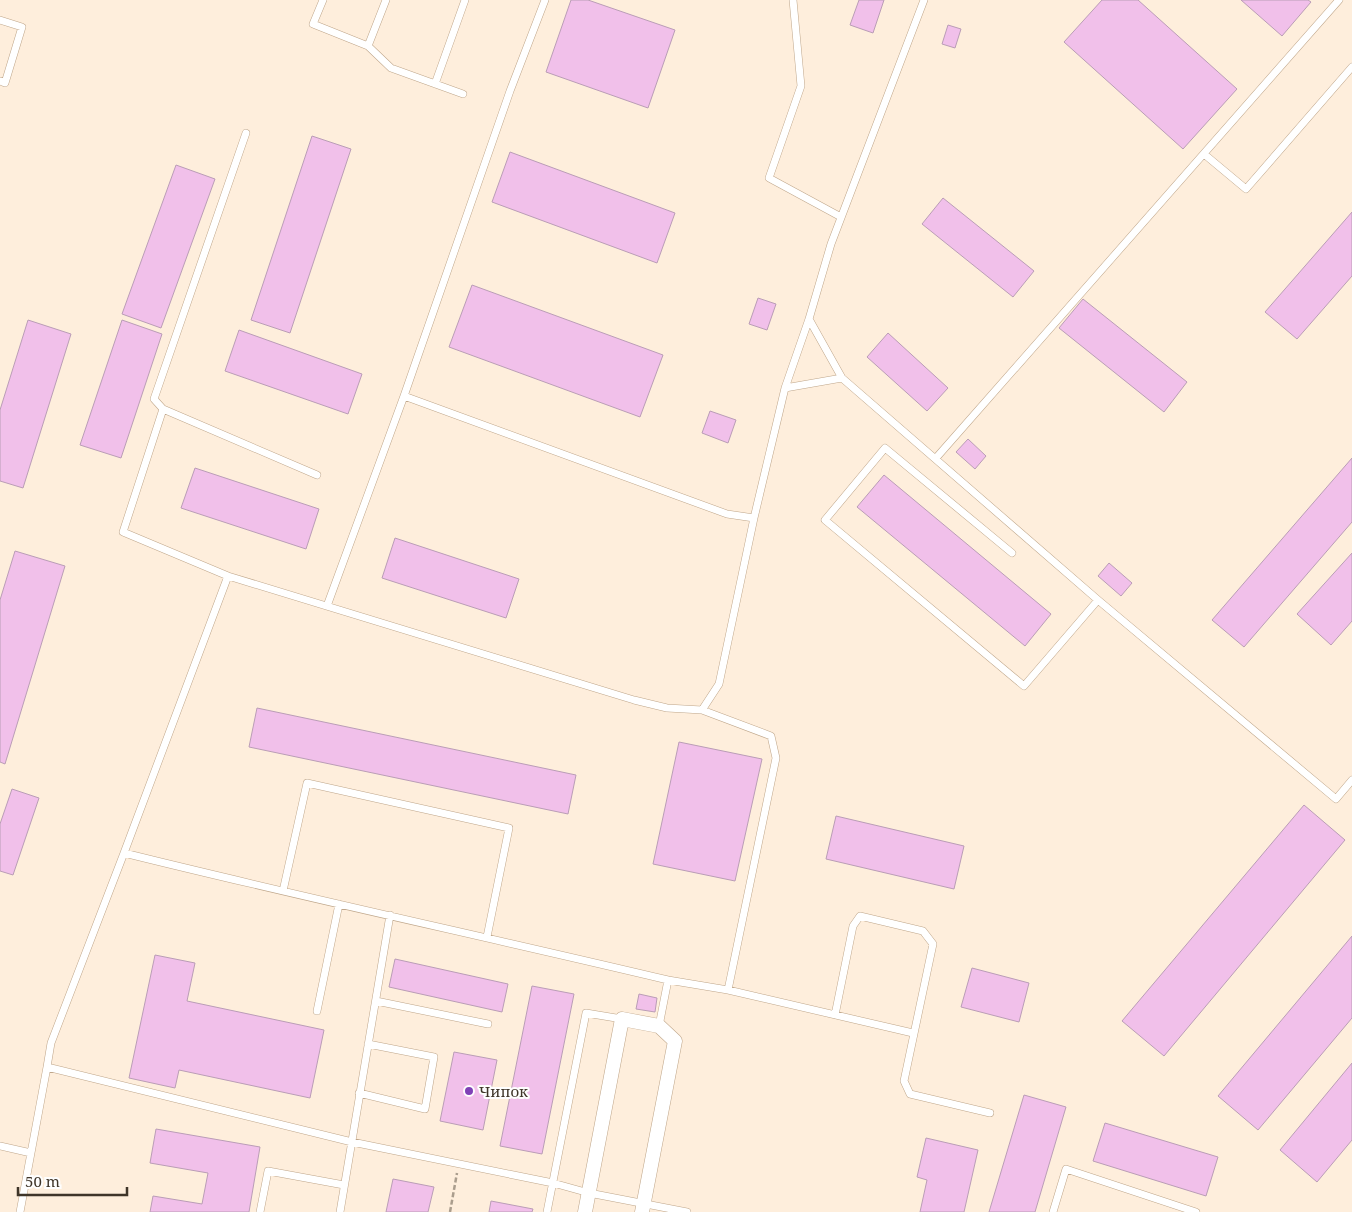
<svg xmlns="http://www.w3.org/2000/svg" width="1352" height="1212" font-family="'Noto Serif',serif">
  <style>
    .building { fill: #f1c0ea; stroke: #ba9db6 }
    .lines { fill: none; stroke-linecap: round; stroke-linejoin: round }
    .service-casing { stroke: #bfa68a; stroke-width: 8 }
    .minor-casing { stroke: #bfa68a; stroke-width: 15 }
    .path { stroke: #aa9d8d; stroke-width: 2.5; stroke-dasharray: 5 2.5; stroke-linecap: butt }
    .service { stroke: #fff; stroke-width: 7 }
    .minor { stroke: #fff; stroke-width: 14 }
    .poi-dot { fill: #7f41b6; stroke: #fefefe; stroke-width: 2 }
    .labels { text-anchor: middle; dominant-baseline: central; stroke-width: 4; stroke-linejoin: round; paint-order: stroke }
    .poi-label { font-size: 15px; fill: #3f3529; stroke: #fefefe; text-anchor: start }
  </style>
  <rect width="100%" height="100%" fill="#feeedc"/>
  <path class="building" d="M571,0h17l87,30 -27,78 -102,-36z
    M859,0h25l-11,33 -23,-8z
    M1102,0h36l99,89 -54,60 -119,-107z
    M1241,0h67l3,2 -29,34z
    M948,25l13,4 -6,19 -13,-4z
    M312,136l39,13 -61,184 -39,-13z
    M510,152l165,61 -18,50 -165,-61z
    M176,165l39,14 -54,149 -39,-14z
    M943,198l91,73 -21,26 -91,-73z
    M1352,212v64l-55,63 -32,-27z
    M472,285l191,70 -23,62 -191,-70z
    M758,298l18,6 -9,26 -18,-6z
    M1083,299l104,83 -23,30 -105,-84z
    M28,320l43,14 -48,154 -23,-7v-71z
    M122,320l40,14 -41,124 -41,-13z
    M239,330l123,44 -14,40 -123,-43z
    M888,333l60,55 -21,23 -60,-54z
    M710,411l26,9 -8,23 -26,-10z
    M968,439l18,17 -11,13 -19,-17z
    M1352,458v64l-108,125 -32,-27z
    M195,468l124,41 -13,40 -125,-41z
    M884,475l167,139 -26,32 -168,-139z
    M395,538l124,41 -13,39 -124,-40z
    M15,551l50,15 -60,198 -5,-2v-162z
    M1352,553v68l-21,24 -34,-31z
    M1109,563l23,20 -11,13 -23,-20z
    M257,708l319,67 -8,39 -319,-67z
    M679,742l83,17 -27,122 -82,-17z
    M12,789l27,9 -26,77 -13,-4v-47z
    M1304,805l41,35 -181,216 -42,-35z
    M836,816l128,30 -10,43 -128,-30z
    M1352,936v82l-94,112 -40,-34z
    M155,955l40,8 -8,38 137,29 -14,68 -131,-28 -4,18 -46,-10z
    M395,959l113,25 -6,28 -113,-25z
    M972,968l57,15 -10,39 -58,-15z
    M532,986l42,8 -32,160 -42,-8z
    M639,994l18,4 -2,14 -19,-3z
    M454,1052l43,8 -14,70 -43,-9z
    M1352,1063v77l-35,42 -37,-32z
    M1024,1095l42,12 -31,105h-46z
    M1105,1123l113,34 -12,39 -113,-35z
    M156,1129l104,18 -11,65h-99l3,-16 49,8 6,-31 -58,-10z
    M926,1138l52,12 -14,62h-44l7,-32 -10,-3z
    M393,1179l41,8 -6,25h-42z
    M491,1201l42,8 -1,3h-43z"/>
  <g class="lines">
    <defs>
      <path id="service" d="M323,0l-10,24 55,22 23,22 72,26
        M793,0l8,86 -32,92 72,39
        M0,20l22,7 -17,56 -5,-2
        M368,46l18,-46
        M435,84l30,-84
        M246,133l-92,266 9,10 154,66
        M1204,154l42,35 106,-122
        M809,319l33,59
        M785,388l57,-10 256,222 238,199 16,-19
        M404,396l323,118 27,4
        M163,409l-40,123 105,44
        M936,458l403,-458
        M1012,553l-127,-105 -60,72 199,166 74,-86
        M327,606l77,-210 106,-305 35,-91
        M702,710l69,26 5,22 -48,232
        M124,853l104,-277 406,124 33,8 35,2 17,-26 35,-166 31,-130 24,-69 22,-75 93,-244
        M283,891l24,-108 202,45 -22,109
        M668,980l60,10 185,43
        M376,1001l112,23
        M317,1011l22,-107
        M835,1015l18,-89 7,-10 63,15 10,13 -29,137 6,13 80,19
        M47,1067l4,-24 73,-190c181,45 363,84 544,127l-9,46
        M359,1093l66,16 9,-52 -66,-13
        M0,1146l31,7
        M20,1212l27,-145 305,75 201,41 36,10 98,19
        M260,1212l8,-41 76,14
        M340,1212l50,-297
        M547,1212l39,-199 36,6
        M1053,1212l13,-43 130,43"/>
      <path id="minor" d="M585,1212l37,-193 37,7 16,15 -33,171"/>
    </defs>
    <use href="#service" class="service-casing"/>
    <use href="#minor" class="minor-casing"/>
    <path class="path" d="M450,1212l7,-39"/>
    <use href="#service" class="service"/>
    <use href="#minor" class="minor"/>
  </g>
  <circle class="poi-dot" cx="469" cy="1091" r="5"/>
  <g class="labels">
    <g class="poi-label">
      <text x="479" y="1091">Чипок</text>
    </g>
  </g>
  <path d="M18 1187v8h109v-8" fill="none" stroke="#3f3529" stroke-width="2.5"/>
  <text x="25" y="1187" font-size="15" fill="#3f3529" stroke="#fefefe" stroke-width="4" paint-order="stroke">50 m</text>
</svg>
